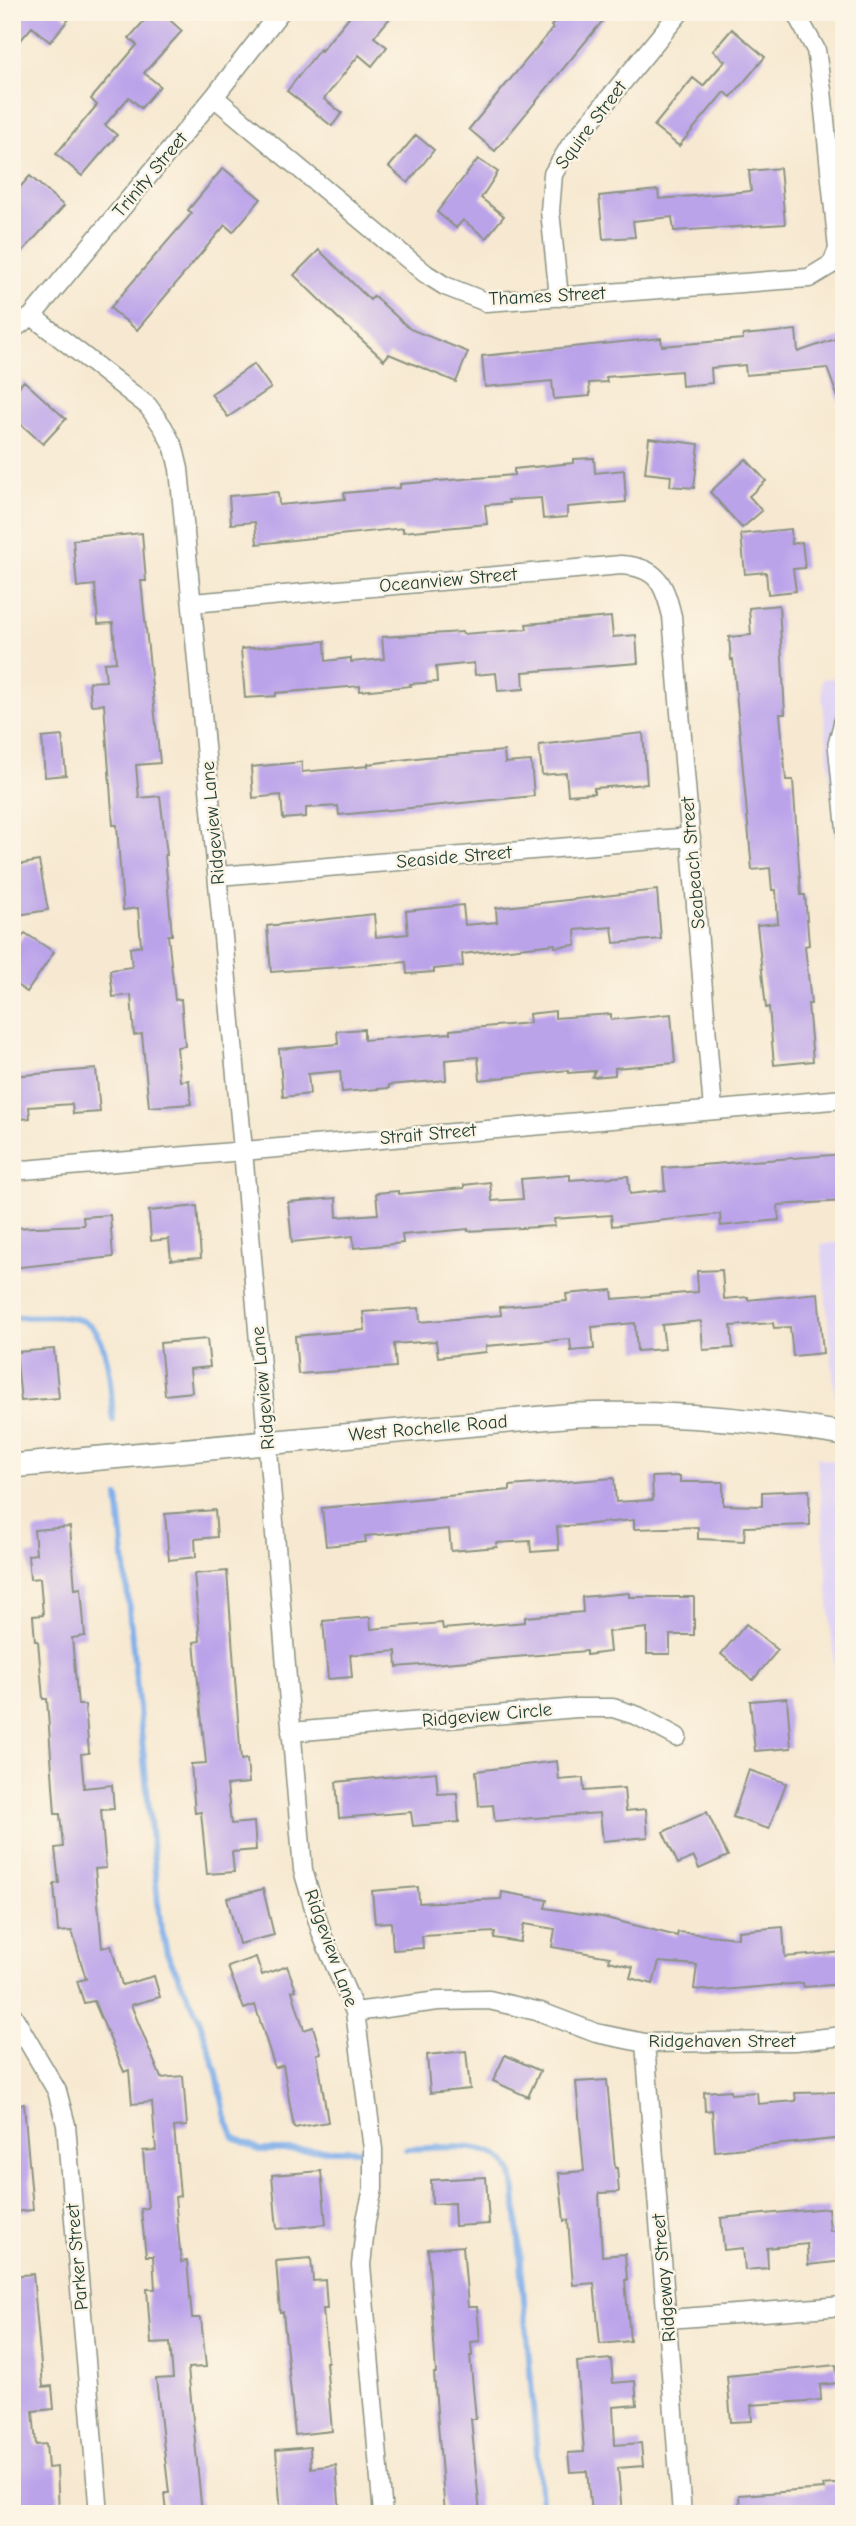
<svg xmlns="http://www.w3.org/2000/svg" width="856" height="2526" font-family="'Comic Neue',sans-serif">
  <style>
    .built { fill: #e0d4f4 }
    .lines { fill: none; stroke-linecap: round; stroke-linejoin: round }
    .stream { stroke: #7fafea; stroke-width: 6 }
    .building { fill: #bba3ea }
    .service-casing { stroke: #8b9382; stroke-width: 12 }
    .minor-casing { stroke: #8b9382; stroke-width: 21 }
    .tertiary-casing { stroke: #8b9382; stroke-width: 26 }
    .service { stroke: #fff; stroke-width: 9 }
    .minor { stroke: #fff; stroke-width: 18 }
    .tertiary { stroke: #fff; stroke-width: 23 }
    .labels { text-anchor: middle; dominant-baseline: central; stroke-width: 5; stroke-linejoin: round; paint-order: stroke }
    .street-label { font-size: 19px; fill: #1f3d34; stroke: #fcf5e5 }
  </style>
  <rect width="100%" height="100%" fill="#fcf5e5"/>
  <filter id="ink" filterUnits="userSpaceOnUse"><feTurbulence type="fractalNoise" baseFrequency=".0143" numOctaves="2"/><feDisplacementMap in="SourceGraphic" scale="14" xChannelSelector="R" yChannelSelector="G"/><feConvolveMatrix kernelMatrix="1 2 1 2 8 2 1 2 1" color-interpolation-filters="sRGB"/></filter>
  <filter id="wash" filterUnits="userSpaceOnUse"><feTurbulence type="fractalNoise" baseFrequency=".00686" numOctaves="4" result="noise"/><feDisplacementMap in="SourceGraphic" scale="28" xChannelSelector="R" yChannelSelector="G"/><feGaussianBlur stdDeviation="1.57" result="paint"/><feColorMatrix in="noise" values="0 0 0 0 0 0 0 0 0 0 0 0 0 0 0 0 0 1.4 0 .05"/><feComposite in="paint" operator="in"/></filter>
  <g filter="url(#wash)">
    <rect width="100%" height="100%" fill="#f7e9d1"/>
    <path class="built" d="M844,677v254l-23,-252z
      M844,1242v156l-9,-2 -14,-152z
      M817,1457l27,7v323z"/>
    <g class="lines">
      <path class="stream" d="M12,1317c22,0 49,-3 71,4 28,10 28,74 30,99
        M118,1497l42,425 7,31 31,63 18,54 10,48 8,19 25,13h101
        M406,2149c29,0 88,-11 104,20 3,6 4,15 5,22l27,323"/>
    </g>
    <g id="blocks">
      <path class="building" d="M12,12h48l9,7 -19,23 -18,-15 -20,23z
        M152,12h9l21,19 -38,42 16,13 -19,22 -12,-11 -24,28 12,10 -35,41 -26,-22 41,-49 -6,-6 46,-54 -8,-7z
        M353,12h42l-21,25 13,10 -15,19 -13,-11 -35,44 18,14 -10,13 -45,-35 33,-42 1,2z
        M562,12h48l-115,139 -26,-22 84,-101 -2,-2z
        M732,29l33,28 -34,40 -7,-5 -45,54 -25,-20 39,-48 10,8 22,-25 -12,-10z
        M416,135l18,15 -26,33 -19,-16z
        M478,159l20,13 -17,26 23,18 -18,22 -23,-18 -7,8 -19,-16z
        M223,168l38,31 -28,33 -8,-7 -88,105 -27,-22 82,-95 -4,-3z
        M780,168l5,56 -111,7 -2,-14 -39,4 2,16 -32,2 -4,-43 59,-6 1,9 92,-8 -2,-20z
        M30,176l34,30 -52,57v-67z
        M319,250l51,50 4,-4 36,33 58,23 -12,30 -67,-28 -5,6 -43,-39 -47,-46z
        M796,330l2,22 46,-16v73h-2l-15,-41 -81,7 -1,-10 -34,3 1,15 -30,3 -1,-15 -75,6 1,5 -18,1 1,13 -36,3 -2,-18 -67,6 -3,-31 179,-18 1,8 81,-7v-4z
        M254,364l17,24 -43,29 -17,-23z
        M24,381l42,38 -23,25 -31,-28v-22z
        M649,438l50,6 -5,44 -24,-2 1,-10 -26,-3z
        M594,458l1,15 29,-3 2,32 -59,5v10l-24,2 -2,-21 -33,2 1,3 -24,2 2,19 -84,8v-4l-146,16 -2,-22 -24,2 -2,-28 49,-4 1,13 66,-6 -1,-6 56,-5v-4l114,-9v-6l59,-6v-4z
        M746,459l20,22 -17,15 13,15 -20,17 -32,-36z
        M791,529l1,15 10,-2 3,26 -12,1 3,22 -28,3 -2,-22 -21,2 -4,-40z
        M142,533l4,48h-5l19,182 -24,2 3,33 21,-2 7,59h-2l7,80h-4l7,65 6,-1 4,47 -8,1 3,34 9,-1 2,24 -42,3 -7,-73 -8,1 -3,-40 -18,2 -3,-27 22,-3 -2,-19 11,-2 -3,-38 -15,2 -6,-85h-4l-9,-121 -13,1 -2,-23 17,-1 -2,-18 12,-1 -3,-39 -15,1 -3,-39 -18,2 -4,-47z
        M779,605l6,109h-5l6,66h7l8,115h4l4,50 -4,1 6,58h-3l5,57 -39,4 -5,-58 -3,1 -9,-83 21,-2 -2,-33h-4l-2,-22 -18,2 -19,-211 -2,1 -2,-23 22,-2 -2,-27z
        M611,617l2,20 23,-2 2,28 -115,9 1,17 -26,2 -2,-18 -21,2 -1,-12 -38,4 1,15 -27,2 1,2 -51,5v-5l-84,7v3l-31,2 -4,-49 84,-8 1,20 25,-3v4l33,-3 -2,-22 80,-5 1,2 64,-5 -1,-5z
        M643,733l4,51 -53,4v5l-26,2 -2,-22 -24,2 -3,-30z
        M62,736l4,39 -21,2 -3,-39z
        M504,751l1,12 26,-2 3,35 -195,19 -1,-9 -32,2v9l-23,2 -2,-24 -28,3 -2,-31 51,-5v10l66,-6v-2l57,-7z
        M39,861l9,49 -36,6v-50z
        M657,890l4,49 -47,4 -2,-16 -37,3 1,15 -21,2v-3l-93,10 1,12 -29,3v3l-27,2 -1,-12 -135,10 -4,-46 107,-12 2,23 32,-3 -2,-23 57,-6 2,20 32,-3 -1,-14z
        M25,933l29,19 -27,40 -15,-10v-30z
        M555,1011v7l56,-4v6l60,-6 4,49 -60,5v7l-23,2 3,-6 -27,2v-3l-88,10 -2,-23 -33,3 1,20 -57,5v3l-47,4 -2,-21 -32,3 2,20 -27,3 -4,-48 59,-5 -1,-13 27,-2v11l86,-7v-3l80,-7 -1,-9z
        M96,1069l4,43 -27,2 -1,-10 -43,3 1,11 -18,2v-44z
        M844,1154v47l-66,4 1,15 -58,6 -1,-12 -108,12 -1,-11 -57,4 1,7 -87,5v-2l-66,6 1,8 -49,5 -1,-12 -61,6 -4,-40 48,-4 1,19 41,-3 -2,-21 22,-2v3l66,-6v-3l26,-3 2,19 31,-2 -2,-20 49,-4v5l58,-4 2,18 35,-4 -2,-22z
        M197,1206l4,52 -30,2 -2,-21 -18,2 -2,-30z
        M110,1215l3,42 -101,11v-40l72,-3 -1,-8z
        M722,1270l2,29 24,-2v3l70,-7 5,60 -30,3 -3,-29 -16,1 -1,-5 -42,3 2,22 -30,2 -2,-29 -39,4 3,24 -28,2 -2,-28 -43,4 2,22 -23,2 -1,-12 -84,7v6l-48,5 -2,-16 -42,3 2,23 -98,7 -3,-38 70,-6 -2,-18 56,-4 1,14 81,-7 -1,-8 67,-6 -1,-7 46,-4 1,9 85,-7 -1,-21z
        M207,1339l3,28 -20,2 2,23 -27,3 -5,-52z
        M54,1349l5,49 -38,3 -5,-49z
        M680,1476v6h43v23l39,1v-14l47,-2 1,35 -65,2 -1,14 -46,-2v-12l-64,2v-9l-77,7 2,23 -28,2 -1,-11 -34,2 1,4 -46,4 -2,-22 -84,7 1,6 -40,4 -4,-38 188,-18v-4l104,-8 2,24 37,-2 -1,-23z
        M215,1510l2,27 -22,2 1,18 -27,3 -4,-46z
        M70,1527l5,62 6,-1 4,48 -13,2 6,67h7l4,48 -8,1 3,34 28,-3 2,24 -13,1 5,58 -11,1 7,79 9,-3 11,40 32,-9 6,21 -29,8 30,73 22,-2 4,50 -13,1 6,69 -5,1 6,65 6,-1 5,57h9l5,49 -18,1 14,146h-35l-2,-21h4l-13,-114 17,-1 -3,-35 -19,1 -4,-55h8l-2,-33h-7l-5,-47 7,-1 -5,-57 13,-1 -4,-48 -20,2 -3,-34 -5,2 -30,-71 -10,2 -7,-22 9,-2 -14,-48 -14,1 -4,-48 5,-1 -4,-35 8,-1 -3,-33h-5l-8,-115h-4l-5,-58h-3l-2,-25 10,-1 -3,-37 -10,1 -2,-24 8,-1 -2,-24z
        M227,1571l14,189 6,-1 2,24 -22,2 4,39 23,-2 2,28 -24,2 2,20 -27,2 -6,-62 -6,1 -4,-49 15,-1 -12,-121 6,-1 -6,-67z
        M629,1593v4h65v38h-24v19h-23v-26l-39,4 2,20 -24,3v-4l-189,16 -1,-16 -46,4 2,22 -24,2 -5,-58 47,-4 1,12 71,-6 1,6 82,-7v-5l58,-5 -1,-15z
        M746,1624l32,26 -25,30 -32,-26z
        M787,1698l4,50 -36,3 -5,-50z
        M557,1761l2,19 24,-2 1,13 40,-3 2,23 20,-2 2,28 -45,4 -3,-28 -105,8 -2,-16 -14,1 -3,-35z
        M749,1770l37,13 -17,46 -36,-12z
        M436,1772l2,22 19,-1 2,29 -46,4 -2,-14 -72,6 -3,-36z
        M707,1812l21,44 -29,13 -5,-12 -16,7 -15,-32z
        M418,1887l1,16 82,-4 1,-7 45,8 -2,8 57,9 75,19 1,-4 60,6v-7l45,-4 2,30 59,-5v32l-40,3 -1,-4 -92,8 -17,-2 3,-24 -38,-3 -6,22 -23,-6 3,-11 -24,-6 1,-4 -58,-10 3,-18 -31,-5 -4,18 -26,-4 1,-6 -73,4 1,12 -30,2 -2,-28 -16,1 -3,-32z
        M263,1889l11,46 -35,9 -12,-46z
        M256,1957l6,18 25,-9 9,24 -4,1 12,39 9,-3 8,26 -4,1 11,68 -34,6 -11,-63 -8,3 -20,-63 -11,4 -16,-42z
        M466,2051l4,38 -40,4 -3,-38z
        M505,2055l35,16 -12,26 -35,-16z
        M607,2080l8,88h2l2,24 -20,1 3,63 23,-2 2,26h-2l5,61 -30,3 -6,-61 -21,2 -5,-65 -4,1 -5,-48 25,-2 -8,-89z
        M731,2090v4l26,-2 1,12 38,-3 -1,-8 49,-1v46l-129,13 -3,-41 -7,1 -1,-19z
        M12,2104h12l9,106 -21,2z
        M321,2171l5,53 -49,5 -5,-54z
        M486,2177l3,47 -34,2 -1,-23 -22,1 -1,-24z
        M828,2208l2,23 14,-1v31l-36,4 -1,-21 -40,4 1,20 -23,2 -2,-22 -19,2 -3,-32z
        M463,2246l5,61h9l3,34 -9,1 1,14h-2l6,63h-5l9,95h-35l-11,-141h2l-8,-124z
        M311,2258l2,23 12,-1 2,29h-4l5,53h-2l6,69 -37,4 -12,-123h-3l-4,-51z
        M33,2274l10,113 9,-1 2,23 -21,2 3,34 10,-1 2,24 9,-1 2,47h-40l-7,-74v-164z
        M611,2359l2,24 22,-2 2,24 -24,2 2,38 26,-2 2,23 -25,2 4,46h-31l-4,-43 -17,1 -2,-19 16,-1 -7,-90z
        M836,2365l2,18 -18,2 1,15 -70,5 1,16 -21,1 -4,-46z
        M310,2447l1,21 25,-3 4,49h-59l-5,-64z
        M844,2483v31h-104l-1,-19 85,-6 -1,-4z"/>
    </g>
  </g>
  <g filter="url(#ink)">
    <use href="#blocks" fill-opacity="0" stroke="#8b9382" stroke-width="2"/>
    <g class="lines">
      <defs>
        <path id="service" d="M844,701l-11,43 11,110"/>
        <path id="minor" d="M214,97l212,177 19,12 41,16 323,-24 23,-14 6,-15 -16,-159 -6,-40 -21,-38
          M559,297l-9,-86 3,-37 17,-28 110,-134
          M32,316l116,90 15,21 11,21 5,21 64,681 60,720 19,65 33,77 18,137v40l-7,31 -5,45 22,249
          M12,330l20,-14 182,-219 66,-85
          M193,603l428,-38c36,2 43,18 51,51l41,494
          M218,876l473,-39
          M12,1171l832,-72
          M291,1732l286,-24h36l25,8 39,21
          M355,2012l83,-11 51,-1 52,12 55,21 49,10 150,-2 49,-5
          M12,2014l45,77 9,34 33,389
          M645,2043l37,471
          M668,2319l176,-13"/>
        <path id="tertiary" d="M12,1466l563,-51c90,-3 180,4 269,19"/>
      </defs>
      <use href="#service" class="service-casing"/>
      <use href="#minor" class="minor-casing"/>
      <use href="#tertiary" class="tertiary-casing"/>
      <use href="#service" class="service"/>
      <use href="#minor" class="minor"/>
      <use href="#tertiary" class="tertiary"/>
    </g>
  </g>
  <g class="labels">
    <g class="street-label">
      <text transform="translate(591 125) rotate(-53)">Squire Street</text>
      <text transform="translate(150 175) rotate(-50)">Trinity Street</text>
      <text transform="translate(547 296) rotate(-3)">Thames Street</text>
      <text transform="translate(448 580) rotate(-5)">Oceanview Street</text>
      <text transform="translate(213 823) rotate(-95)">Ridgeview Lane</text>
      <text transform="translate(454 857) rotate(-5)">Seaside Street</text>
      <text transform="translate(693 863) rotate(-95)">Seabeach Street</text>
      <text transform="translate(428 1134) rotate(-5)">Strait Street</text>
      <text transform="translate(263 1388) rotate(-95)">Ridgeview Lane</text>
      <text transform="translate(428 1428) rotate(-5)">West Rochelle Road</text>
      <text transform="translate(487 1715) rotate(-5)">Ridgeview Circle</text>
      <text transform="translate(331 1948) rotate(70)">Ridgeview Lane</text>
      <text x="722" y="2041">Ridgehaven Street</text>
      <text transform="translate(77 2257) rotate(-95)">Parker Street</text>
      <text transform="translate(664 2278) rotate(-95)">Ridgeway Street</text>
    </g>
  </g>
  <rect width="856" height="2526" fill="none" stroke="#fcf5e5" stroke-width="42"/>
</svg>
